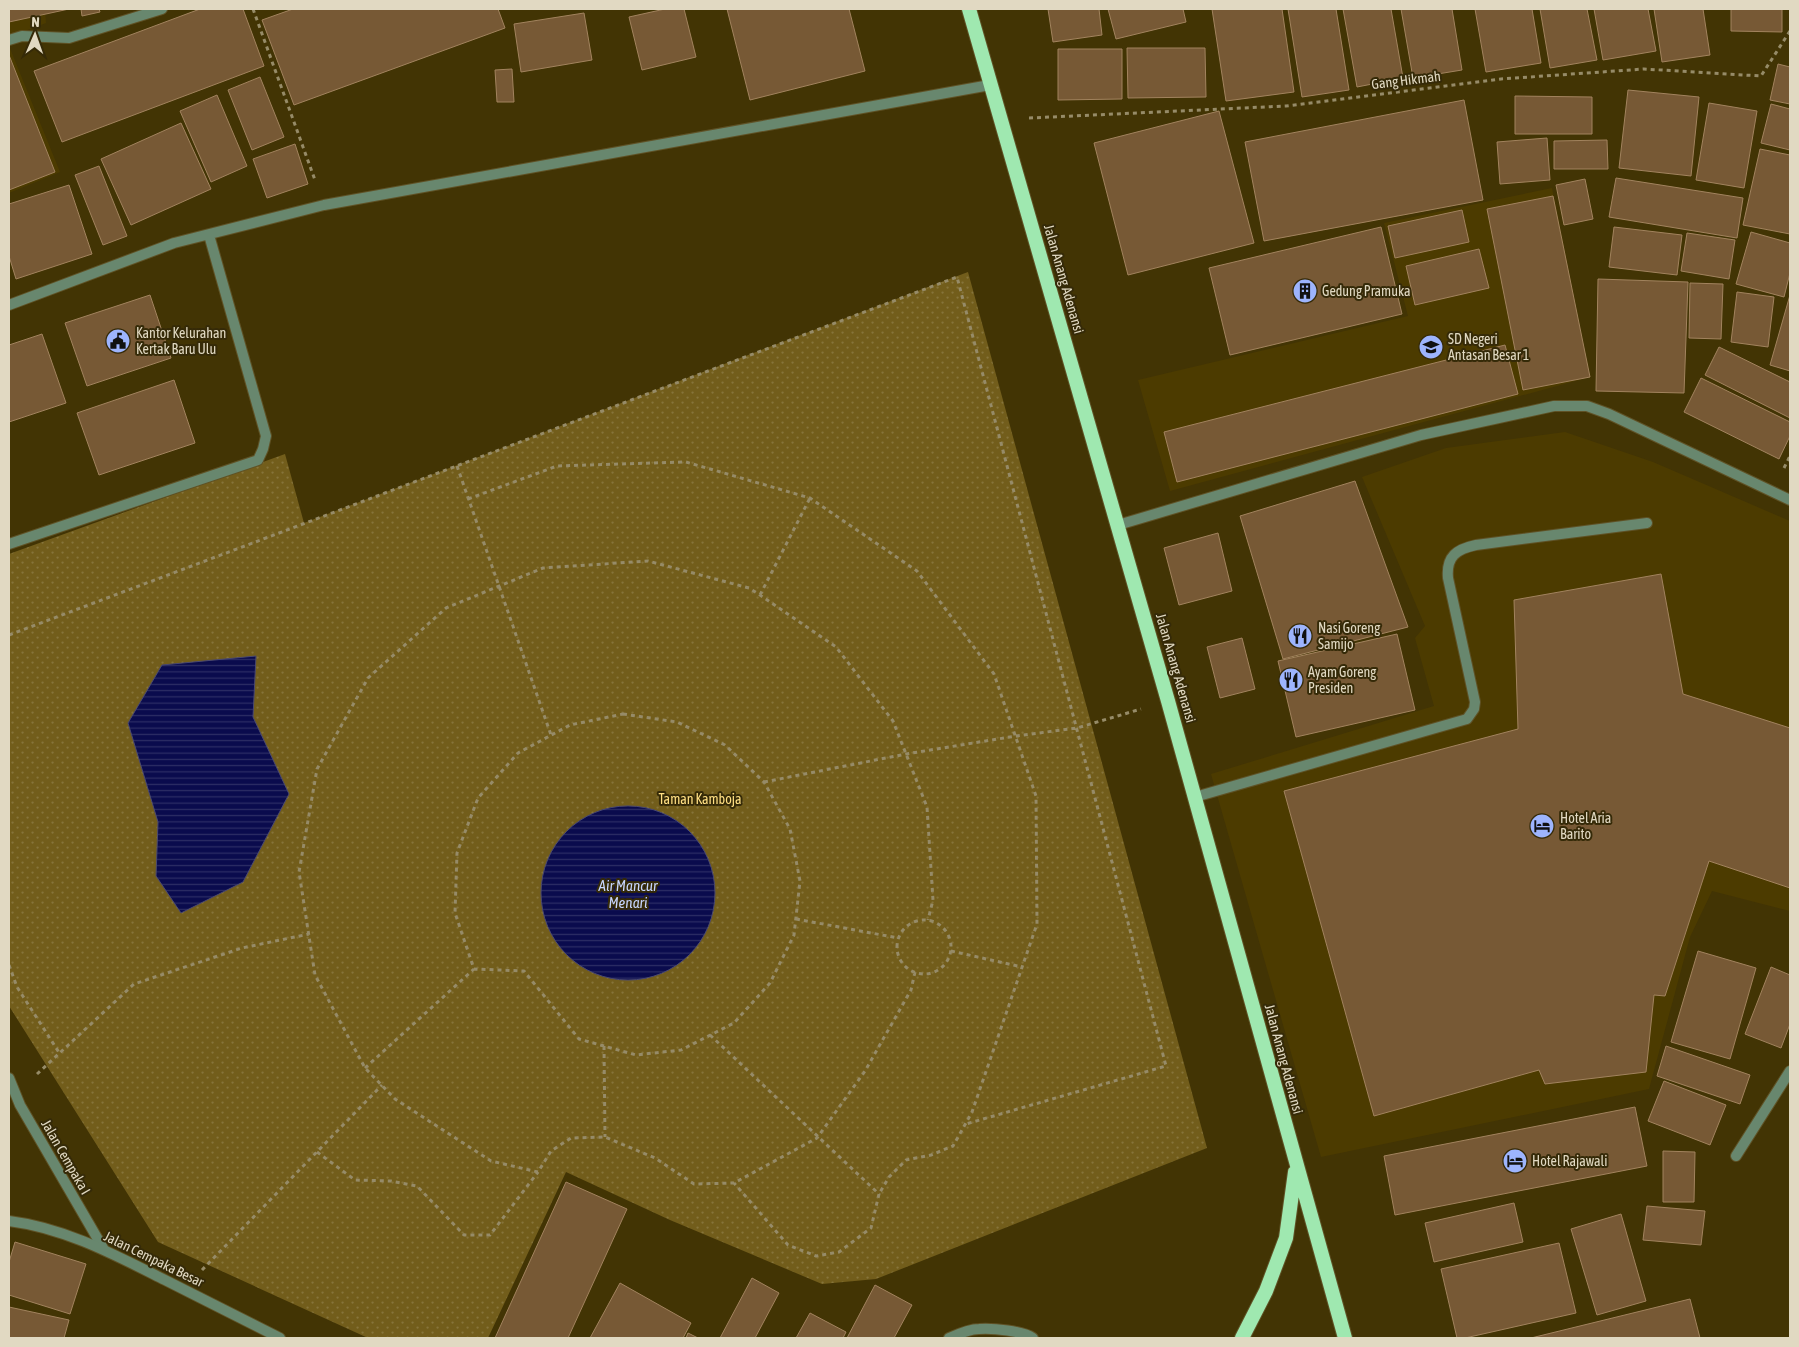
<svg xmlns="http://www.w3.org/2000/svg" width="1799" height="1347" font-family="'Asap Condensed',sans-serif">
  <style>
    .built { fill: #4c3b00 }
    .park { fill: url(#park-dots) }
    .water { fill: url(#water-rules); stroke: #4a4970 }
    .building { fill: #775935; stroke: #a2835e }
    .lines { fill: none; stroke-linecap: round; stroke-linejoin: round }
    .service-casing { stroke: #5f5226; stroke-width: 12 }
    .minor-casing { stroke: #5f5226; stroke-width: 12 }
    .tertiary-casing { stroke: #5f5226; stroke-width: 12 }
    .trunk-casing { stroke: #5f5226; stroke-width: 16 }
    .path { stroke: #968b68; stroke-width: 3; stroke-dasharray: 4 4; stroke-linecap: butt }
    .service { stroke: #68876e; stroke-width: 10 }
    .minor { stroke: #68876e; stroke-width: 10 }
    .tertiary { stroke: #68876e; stroke-width: 10 }
    .trunk { stroke: #9fe8b0; stroke-width: 14 }
    .labels { text-anchor: middle; dominant-baseline: central; stroke-width: 4; stroke-linejoin: round; paint-order: stroke }
    .street-label { font-size: 14px; fill: #e1d9c2; stroke: #352a08 }
    .poi-label { font-size: 14px; fill: #e1d9c2; stroke: #352a08; text-anchor: start }
    .park-label { font-size: 14px; fill: #ffdf83; stroke: #352a08 }
    .water-label { font-size: 15px; font-style: italic; fill: #c8d6ff; stroke: #352a08 }
  </style>
  <defs>
    <pattern id="park-dots" width="8" height="8" patternUnits="userSpaceOnUse" patternTransform="scale(1.25)"><rect width="8" height="8" fill="#725d1b"/><path d="M2 2h.1M6 6h.1" fill="none" stroke="#86743a" stroke-width="1.8" stroke-linecap="round"/></pattern>
    <pattern id="water-rules" width="6" height="5" patternUnits="userSpaceOnUse" patternTransform="scale(1.25)"><rect width="6" height="5" fill="#0a0b4d"/><path d="M0 2.5h6" fill="none" stroke="#2d2e65"/></pattern>
  </defs>
  <rect width="100%" height="100%" fill="#423404"/>
  <path class="built" d="M9,9h36l1,14 -37,14z
    M9,46l51,126 -51,21z
    M1552,188l38,189 -420,114 -32,-111 270,-64 -24,-93z
    M1565,432l88,30 137,59v390l-78,-20 -22,46 -41,152 -328,68 -110,-383 223,-68 -19,-68 10,-12 -63,-149 84,-29z"/>
  <path class="park" d="M968,272l239,876 -331,131 -54,5 -152,-64 -104,-48 -78,166h-120l-210,-96 -149,-236v-452l276,-100 19,69z"/>
  <path class="water" d="M256,656l-3,61 36,77 -46,88 -62,31 -25,-37 2,-54 -30,-99 34,-58z
    M541 893a87 87 0 1 1 174 0a87 87 0 1 1-174 0Z"/>
  <path class="building" d="M9,9h60l-60,13z
    M81,9h18l1,3 -18,4z
    M200,9h43l21,57 -202,76 -28,-71z
    M293,9h205l7,19 -211,77 -32,-85z
    M665,9h19l12,48 -54,13 -13,-53z
    M727,9h122l16,62 -115,29z
    M1048,9h51l3,26 -49,7z
    M1108,9h75l3,13 -70,17z
    M1212,9h70l12,83 -68,9z
    M1288,9h48l13,81 -47,7z
    M1343,9h48l12,69 -46,9z
    M1401,9h51l10,61 -49,8z
    M1475,9h57l9,54 -55,9z
    M1540,9h47l10,51 -47,8z
    M1594,9h54l8,42 -53,9z
    M1654,9h49l7,46 -48,7z
    M1731,9h51v23l-51,-1z
    M584,13l8,47 -71,12 -7,-48z
    M1127,48h78l1,49 -78,1z
    M1058,49h64v50l-64,1z
    M9,55l46,117 -46,18z
    M1778,64l12,3v37l-20,-4z
    M512,69l2,33h-17l-2,-32z
    M260,77l24,60 -32,13 -24,-60z
    M1628,90l71,7 -8,79 -72,-8z
    M217,95l30,71 -36,16 -31,-71z
    M1515,96l77,1v37h-77z
    M1464,100l19,100 -219,41 -19,-99z
    M1709,103l48,8 -13,77 -48,-8z
    M1771,104l19,5v41l-29,-7z
    M1219,111l35,132 -126,32 -34,-132z
    M181,123l30,66 -80,36 -30,-66z
    M1547,138l3,42 -50,4 -3,-42z
    M1607,140l1,29h-54v-28z
    M295,144l13,40 -41,14 -14,-39z
    M1760,149l30,6v79l-47,-9z
    M99,166l28,70 -24,9 -28,-70z
    M1616,178l127,20 -6,40 -128,-21z
    M1585,179l8,40 -29,6 -8,-40z
    M69,185l23,69 -76,25 -7,-23v-52z
    M1553,196l37,181 -67,13 -36,-181z
    M1462,210l7,32 -74,16 -7,-32z
    M1381,227l21,87 -172,41 -21,-87z
    M1614,227l68,8 -5,40 -68,-8z
    M1751,232l39,11v30l-6,24 -48,-13z
    M1687,233l48,7 -6,39 -48,-8z
    M1479,249l10,39 -74,17 -9,-39z
    M1598,279l90,3 -4,111 -88,-2z
    M1690,283l33,1 -2,55 -32,-1z
    M1737,292l37,5 -6,50 -37,-5z
    M150,295l21,63 -84,28 -22,-63z
    M1790,295v76l-20,-6z
    M42,334l24,69 -57,19v-77z
    M1505,345l13,49 -341,88 -13,-50z
    M1719,347l71,35v36l-85,-43z
    M1701,378l89,44v14l-11,23 -95,-47z
    M174,380l21,63 -96,32 -22,-62z
    M1355,481l53,146 -125,32 -43,-143z
    M1218,533l14,58 -53,14 -15,-57z
    M1661,574l22,120 107,34v160l-81,-27 -44,135 -11,-1 -8,77 -101,12 -6,-14 -165,46 -90,-325 234,-62 -4,-129z
    M1397,634l18,76 -119,27 -18,-76z
    M1242,638l13,51 -35,9 -13,-51z
    M1698,951l58,17 -26,91 -59,-17z
    M1771,967l19,8v49l-9,24 -36,-14z
    M1666,1046l84,29 -10,29 -83,-28z
    M1664,1081l62,24 -16,40 -62,-24z
    M1635,1107l12,59 -252,49 -11,-59z
    M1663,1151l32,1 -1,50h-31z
    M566,1182l61,27 -59,129h-73z
    M1514,1203l9,39 -89,20 -9,-39z
    M1647,1206l58,5 -4,34 -58,-5z
    M1621,1214l25,87 -49,14 -26,-86z
    M15,1242l71,22 -16,50 -61,-19v-33z
    M1559,1243l17,70 -111,25h-8l-16,-69z
    M752,1278l27,15 -24,45h-35z
    M620,1283l71,40 -8,15h-93z
    M875,1285l37,20 -18,33h-47z
    M1690,1299l10,39h-169z
    M9,1307l60,13 -5,18h-55z
    M810,1313l36,19 -3,6h-47z
    M688,1333l10,5h-12z"/>
  <g class="lines">
    <defs>
      <path id="service" d="M9,40l13,-4 47,2 93,-29
        M1195,797l272,-78 7,-10 1,-7 -27,-124c-2,-22 9,-29 28,-33l171,-22
        M949,1338c9,-4 21,-9 30,-9 14,-1 44,2 54,9"/>
      <path id="minor" d="M9,305l165,-62 150,-38 666,-120
        M1118,525l303,-90 133,-29h33l22,8 181,86
        M9,544l249,-84 5,-11 3,-13 -57,-201
        M9,1078l11,27 83,143
        M1736,1156l54,-85"/>
      <path id="tertiary" d="M9,1221c56,7 106,34 156,59 38,19 77,39 115,58"/>
      <path id="trunk" d="M969,9l199,692 177,637
        M1242,1338l24,-47 20,-53 9,-66"/>
    </defs>
    <use href="#service" class="service-casing"/>
    <use href="#minor" class="minor-casing"/>
    <use href="#tertiary" class="tertiary-casing"/>
    <use href="#trunk" class="trunk-casing"/>
    <path class="path" d="M253,9l62,171
      M1029,118l257,-12 215,-27 143,-10 117,7 29,-45
      M457,466l94,269
      M1784,468l6,-12
      M468,499l89,-33 129,-4 124,36 107,73 77,103 42,122 1,128 -65,188 -19,34 -22,9 -25,5 -17,17 -10,17
      M760,595l50,-97
      M9,635l948,-358 209,789 -200,58
      M623,714l54,8 48,23 39,37 26,47 10,52 -6,54 -24,48 -36,40 -53,27 -45,5 -57,-16 -55,-68 -50,-2 -19,-56 2,-60 21,-55 40,-45 52,-28z
      M764,782l142,-28 110,-18 61,-8 64,-19
      M796,919l102,19
      M897 947a27 27 0 1 1 54 0a27 27 0 1 1-54 0Z
      M951,951l71,16
      M9,965l8,22 43,67
      M915,972l-4,18 -46,81 -48,67 -83,45 -40,1 -39,-26 -50,-21 -34,1 -20,13 -13,21 -47,-11 -96,-62 -30,-31 -50,-93 -16,-103 18,-103 51,-91 78,-70 97,-40 105,-7 101,27 11,7 76,52 57,74 34,86 6,93 -5,20
      M710,1035l169,159 -8,34 -32,24 -23,4 -28,-11 -54,-62
      M604,1046l1,91
      M365,1068l109,-99
      M37,1074l97,-90 108,-36 67,-14
      M317,1152l38,28 36,1 26,5 47,49h26l48,-63
      M202,1270l180,-185"/>
    <use href="#service" class="service"/>
    <use href="#minor" class="minor"/>
    <use href="#tertiary" class="tertiary"/>
    <use href="#trunk" class="trunk"/>
  </g>
  <defs>
    <symbol id="building-disc" viewBox="-11 -11 22 22"><circle r="9.5" fill="#9db4fd" stroke="#352a08"/><path d="M-4-6H4V6H1V3H-1V6H-4ZM-2.5-4.3h1.7v1.8h-1.7ZM.8-4.3h1.7v1.8H.8ZM-2.5-1h1.7V.8h-1.7ZM.8-1h1.7V.8H.8Z" fill="#111"/></symbol>
    <symbol id="civic-disc" viewBox="-11 -11 22 22"><circle r="9.5" fill="#9db4fd" stroke="#352a08"/><path d="M-.6-6.5H3V-4.5H.6V-3L4-1V1h2V6H-6V1h2V-1L-.6-3ZM-1.2 2.5V6h2.4V2.5Z" fill="#111"/></symbol>
    <symbol id="school-disc" viewBox="-11 -11 22 22"><circle r="9.5" fill="#9db4fd" stroke="#352a08"/><path d="M0-5L7-2L0 1L-7-2ZM-4 1L0 2.5L4 1V4Q0 6-4 4Z" fill="#111"/></symbol>
    <symbol id="restaurant-disc" viewBox="-11 -11 22 22"><circle r="9.5" fill="#9db4fd" stroke="#352a08"/><path d="M-5-6h1v4h1v-4h1v4h1v-4h1v5L-1.5 .5V6h-2V.5L-5-1ZM5-6V6H3V1.5H1.5Q1.5-4 5-6Z" fill="#111"/></symbol>
    <symbol id="hotel-disc" viewBox="-11 -11 22 22"><circle r="9.5" fill="#9db4fd" stroke="#352a08"/><path d="M-6-4.5h1.5V1H6V5H4.5V3h-9V5H-6ZM-4 0a1.8 1.8 0 1 1 3.6 0ZM.5 0V-2.5h3Q6-2.5 6 0Z" fill="#111"/></symbol>
  </defs>
  <g fill-rule="evenodd">
    <use href="#building-disc" x="1291" y="277" width="28" height="28"/>
    <use href="#civic-disc" x="104" y="327" width="28" height="28"/>
    <use href="#school-disc" x="1417" y="333" width="28" height="28"/>
    <use href="#restaurant-disc" x="1286" y="622" width="28" height="28"/>
    <use href="#restaurant-disc" x="1277" y="666" width="28" height="28"/>
    <use href="#hotel-disc" x="1528" y="812" width="28" height="28"/>
    <use href="#hotel-disc" x="1501" y="1147" width="28" height="28"/>
  </g>
  <g class="labels">
    <g class="street-label">
      <text transform="translate(1406 80) rotate(-7)">Gang Hikmah</text>
      <text transform="translate(1064 279) rotate(74)">Jalan Anang Adenansi</text>
      <text transform="translate(1176 668) rotate(74)">Jalan Anang Adenansi</text>
      <text transform="translate(1284 1059) rotate(75)">Jalan Anang Adenansi</text>
      <text transform="translate(66 1157) rotate(60)">Jalan Cempaka I</text>
      <text transform="translate(154 1259) rotate(26)">Jalan Cempaka Besar</text>
    </g>
    <g class="poi-label">
      <text x="1322" y="291">Gedung Pramuka</text>
      <text x="136" y="333">Kantor Kelurahan<tspan x="136" dy="16">Kertak Baru Ulu</tspan></text>
      <text x="1448" y="339">SD Negeri<tspan x="1448" dy="16">Antasan Besar 1</tspan></text>
      <text x="1318" y="628">Nasi Goreng<tspan x="1318" dy="16">Samijo</tspan></text>
      <text x="1308" y="672">Ayam Goreng<tspan x="1308" dy="16">Presiden</tspan></text>
      <text x="1560" y="818">Hotel Aria<tspan x="1560" dy="16">Barito</tspan></text>
      <text x="1532" y="1161">Hotel Rajawali</text>
    </g>
    <g class="park-label">
      <text x="700" y="799">Taman Kamboja</text>
    </g>
    <g class="water-label">
      <text x="628" y="885">Air Mancur<tspan x="628" dy="17">Menari</tspan></text>
    </g>
  </g>
  <rect width="1799" height="1347" fill="none" stroke="#e1d9c2" stroke-width="20"/>
  <g transform="translate(35 35) rotate(2)" stroke="#352a08" stroke-width="4" paint-order="stroke">
  <path d="M0-4L9 19L0 12L-9 19Z" fill="#e1d9c2"/>
  <text y="-8" font-size="14" font-weight="bold" text-anchor="middle" fill="#e1d9c2">N</text>
  </g>
</svg>
